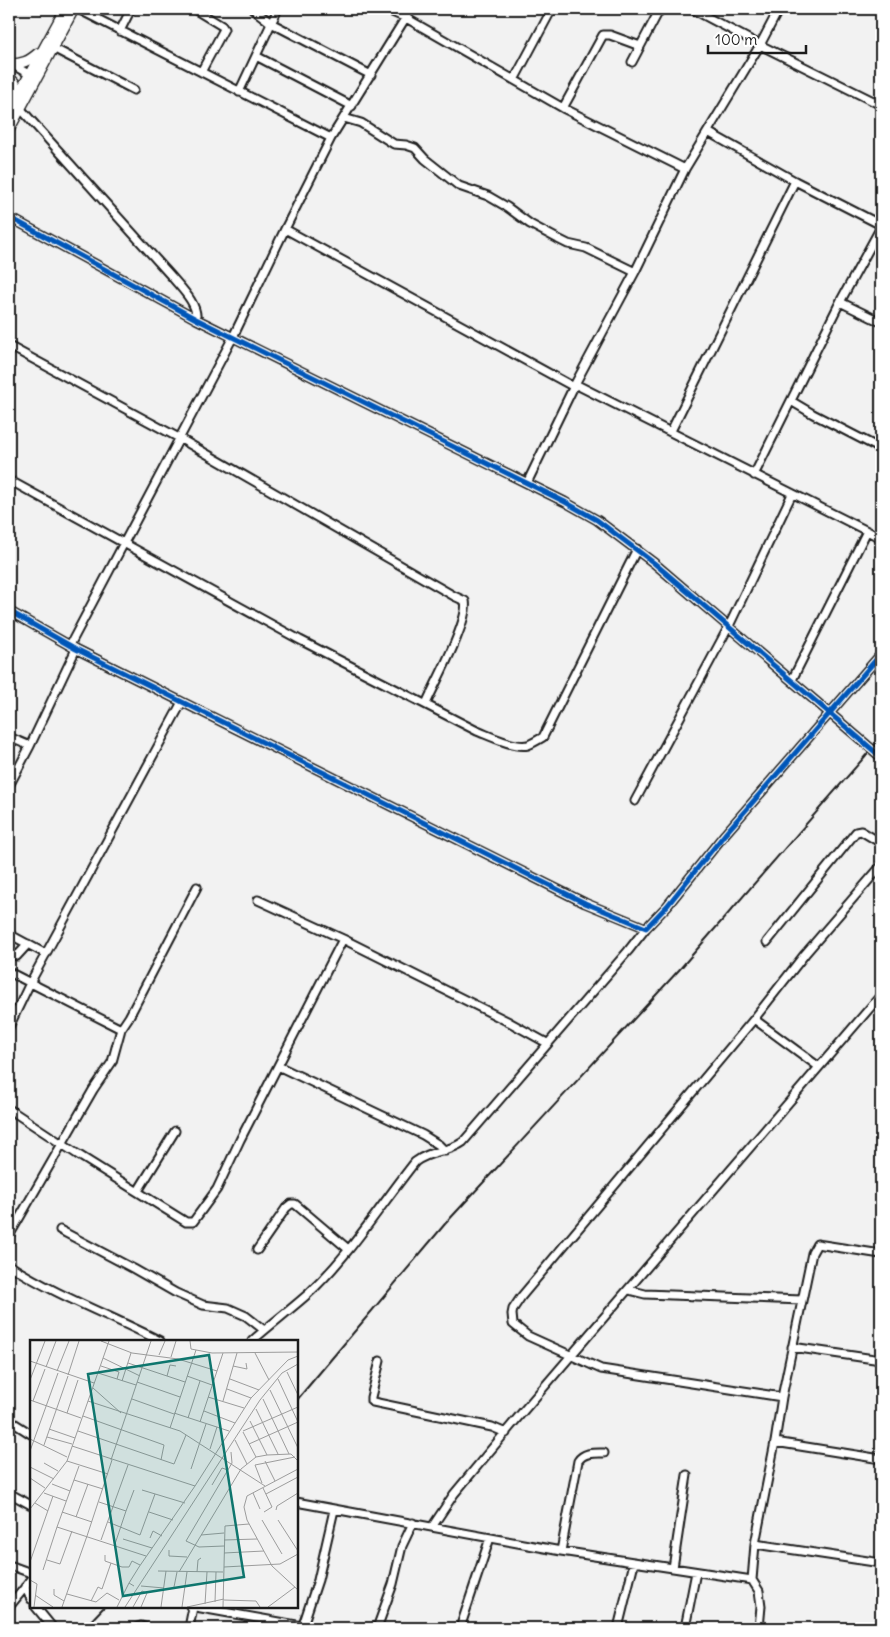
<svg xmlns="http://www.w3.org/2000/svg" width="890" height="1637" font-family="Delius,sans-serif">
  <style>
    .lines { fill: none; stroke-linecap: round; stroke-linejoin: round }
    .minor-casing { stroke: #1c1c1c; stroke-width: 11 }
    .major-casing { stroke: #1c1c1c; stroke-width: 12 }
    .minor { stroke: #fff; stroke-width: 7 }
    .major { stroke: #fff; stroke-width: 9 }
    .rail { stroke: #1c1c1c; stroke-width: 2 }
    .cycleway-casing { stroke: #fff; stroke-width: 8 }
    .cycleway { stroke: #0057b8; stroke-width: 5 }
    .inset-road { fill: none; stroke: #9c9c9c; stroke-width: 1 }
    .view { fill: #0f766e; fill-opacity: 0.15; stroke: #0f766e; stroke-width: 2.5 }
    .inset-edge { fill: none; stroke: #1c1c1c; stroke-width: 2.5 }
  </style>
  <rect width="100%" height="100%" fill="#f2f2f2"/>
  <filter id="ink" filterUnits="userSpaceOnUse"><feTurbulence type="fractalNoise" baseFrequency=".02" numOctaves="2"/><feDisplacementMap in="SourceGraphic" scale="10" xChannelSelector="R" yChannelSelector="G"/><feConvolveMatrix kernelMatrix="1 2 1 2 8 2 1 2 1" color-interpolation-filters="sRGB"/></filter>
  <g filter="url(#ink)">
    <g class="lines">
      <defs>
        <path id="minor" d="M78,9l253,129
          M194,9l28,17 2,3 -23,43
          M253,9l18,14 100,52
          M385,9l21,9 157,90 122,61
          M692,9l68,36 121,60
          M120,31l11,-22
          M53,48l81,42
          M256,56l96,50
          M632,62l28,-53
          M11,64l23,13
          M514,80l38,-71
          M239,92l39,-83
          M20,108l152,169c9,11 26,27 24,42
          M563,108l40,-73h7l30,11
          M344,118l17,5 33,21 12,1 9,3 10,11 34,27 29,10 19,11 23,17 28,15 10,5 18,4 49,24
          M708,132l87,49 86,44
          M9,217l187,102 369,183 32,18 57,43 227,194
          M285,229l289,158
          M840,302l41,20
          M9,346l170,92 275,158 11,5c5,19 -30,82 -39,103
          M575,384l306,154
          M791,401l22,13 68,35
          M671,431l124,-250
          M754,475l86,-173 41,-75
          M9,480l291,160 177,91c13,5 37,17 51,14 5,-2 10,-5 15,-8l94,-188
          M527,483l48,-99 60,-112 50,-103 75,-124 19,-36
          M9,611l67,38 509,254 61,25 21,-22 58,-72 156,-180
          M70,645l163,-308 52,-108 46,-91 80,-129
          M792,680l75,-149
          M9,737l21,9
          M9,786l21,-40 46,-97
          M635,801l94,-175 63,-132
          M258,900l85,39 166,83 38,21
          M9,934l37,20
          M767,942l89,-110 5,-1 20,12
          M9,952l8,4 11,-12
          M9,972l112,57 8,-12 68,-130
          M754,1019l65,48
          M9,1027l21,-44 152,-281
          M278,1066l145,69 16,10 6,6
          M9,1109l68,45 109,68h7l24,-33 23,-49 103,-201
          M138,1191l37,-60
          M60,1230l74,39 42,24 27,12 25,3 18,8 18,14
          M9,1236l84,-146 19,-28 9,-33
          M257,1250l29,-42 5,-4h4l53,45
          M9,1265c48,31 101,50 151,76
          M629,1290l16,4 157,6
          M252,1341c18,-16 38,-31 56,-47 42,-39 72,-88 107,-132 15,-12 33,-9 48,-20l165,-191 18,-23
          M792,1347l89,13
          M380,1361l-9,36v4l2,1 119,25 14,6
          M782,1397l-181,-28 -73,-33 -15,-12 -1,-10 1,-5 8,-12 233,-278 51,-65 76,-88
          M9,1420l22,14
          M775,1442l106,17
          M9,1493l22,12
          M296,1502l265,49 191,29
          M432,1527l22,-33 66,-79 361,-420
          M755,1544l126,19
          M561,1551l17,-90c6,-9 16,-8 26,-8
          M9,1565l22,8
          M673,1568l14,-93
          M25,1587l6,12
          M35,1606l18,22
          M190,1606l112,20
          M9,1607l22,-27
          M135,1628l6,-2 6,2
          M189,1628l4,-21
          M302,1628l16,-48 16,-70
          M377,1628l16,-44 9,-38 11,-23
          M460,1628l30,-90
          M618,1628l16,-65
          M685,1628l11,-56
          M759,1628l2,-22 -2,-15 -7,-11 3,-36 20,-102 7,-45 30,-144 5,-9 64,10"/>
        <path id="major" d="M11,64c11,0 18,-3 27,-11
          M9,77l6,6 2,13
          M9,112l56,-103
          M9,130l65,-121"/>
      </defs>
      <use href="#minor" class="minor-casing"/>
      <use href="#major" class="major-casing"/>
      <use href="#minor" class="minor"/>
      <use href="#major" class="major"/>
      <path class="rail" d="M296,1401l149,-177 234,-254 202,-232
        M84,1628l21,-22"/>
      <defs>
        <path id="cycleway" d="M9,217l187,102 369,183 32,18 57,43 227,194
          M9,611l67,38 509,254 61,25 21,-22 58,-72 156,-180"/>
      </defs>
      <use href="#cycleway" class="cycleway-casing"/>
      <use href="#cycleway" class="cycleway"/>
    </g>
  </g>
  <g transform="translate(30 1340)">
    <rect width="268" height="268" fill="#f2f2f2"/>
    <path class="inset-road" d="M71,1l31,12 46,6 39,12M160,1l1,8 21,4 86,-1M225,13l14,27M129,15l6,-14M141,17l5,-16M73,18l37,18M0,21l64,22M98,23l57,19M71,26l18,6 -2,7M203,26l14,3 -1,-6M16,27l10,-26M27,31l12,-30M257,32l11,23M68,33l38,12M38,35l11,-34M137,36l3,-11 6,1M157,36l25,9M200,39l29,11M0,40l15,-39M92,41l9,-28M107,42l43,15M63,48l28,25M197,49l24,9M240,50l28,58M178,57l36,11M102,59l42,15M233,59l26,55M0,60l51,18M3,61l12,-32M58,61l92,30 85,55M193,61l14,-48M226,69l22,45M174,71l31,12M37,73l11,-33M144,73l55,18M53,76l81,29 -3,15M158,78l12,-37M220,81l17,34M170,82l23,-69M140,88l26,-78M19,89l26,9M48,91l96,33 12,-29M213,91l55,-24M213,92l13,25M17,97l25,7M0,99l37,18M205,100l12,24M219,104l49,-22 -20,-43M14,105l24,-69M42,106l123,40 56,-88 37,-38 10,-4M180,109l7,-22M0,111l28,-78M81,120l40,-119M37,121l41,13M235,121l10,20M14,123l14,8M49,126l-22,61 89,29M0,127l24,12M161,129l15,-45M268,129l-51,27 -3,11 3,13 25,46 26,24M0,138l15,10M44,140l29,9M232,143l-7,-18 40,-8M22,144l18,7M182,145l10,-17 6,2M233,148l9,19 -8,5M112,150l43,13M14,153l22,8M223,153l7,16M236,154l32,-17M69,162l27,9 8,-21M5,163l13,8M0,169l37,-48 42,-120M246,170l1,-4 21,-13M32,172l30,10M119,172l24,8M46,177l12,-33M232,180l20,34M248,180l20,31M78,182l32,13 15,-41M171,195l23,-2M57,196l25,-76M120,198l3,-7 9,5M93,199l29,9M71,200l27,-75M194,200l33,-1M85,204l11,-33M194,206l-25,1 -13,-6 46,-78 -1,-11M139,210v6l18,1M194,213l40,-2M75,215v6l17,6h7l3,-6 8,4M17,220l13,4 12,-33M0,222l23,-66M194,227l56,-3 18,-10M13,230l14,-43M128,231l65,1M149,232l62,-103 15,-12 11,-2 24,-1 7,7M167,232l1,-12 3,-2M0,240l7,4 -3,23M104,246l-5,-3 10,-16 56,-81M111,246l23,2M144,247l3,-15M24,249v6l10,6M37,254l29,8 11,-9 12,7M5,255l18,12M194,260l32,1 4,6M61,261l7,-14 4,2 9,-26M185,262l1,-30M175,264l2,-32M32,267l25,-71M87,267l12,-24M95,267l135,-207 22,-27 16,-9M103,267l9,-16 5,2 -6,14M131,267l5,-36M152,267l5,-35M157,267l37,-8M193,267l2,-81 24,-2M238,267l27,-20"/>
    <path class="view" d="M179,15l35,222 -121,19 -35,-222z"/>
    <rect width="268" height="268" class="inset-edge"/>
  </g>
  <rect width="890" height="1637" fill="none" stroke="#fff" stroke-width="30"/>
  <rect x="15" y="15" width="860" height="1607" fill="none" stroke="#1c1c1c" stroke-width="2" filter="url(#ink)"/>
  <path d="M708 45v8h98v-8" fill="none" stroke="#1c1c1c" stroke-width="2.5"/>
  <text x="715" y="45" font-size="15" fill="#1c1c1c" stroke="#ffffff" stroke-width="4" paint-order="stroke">100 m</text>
</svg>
